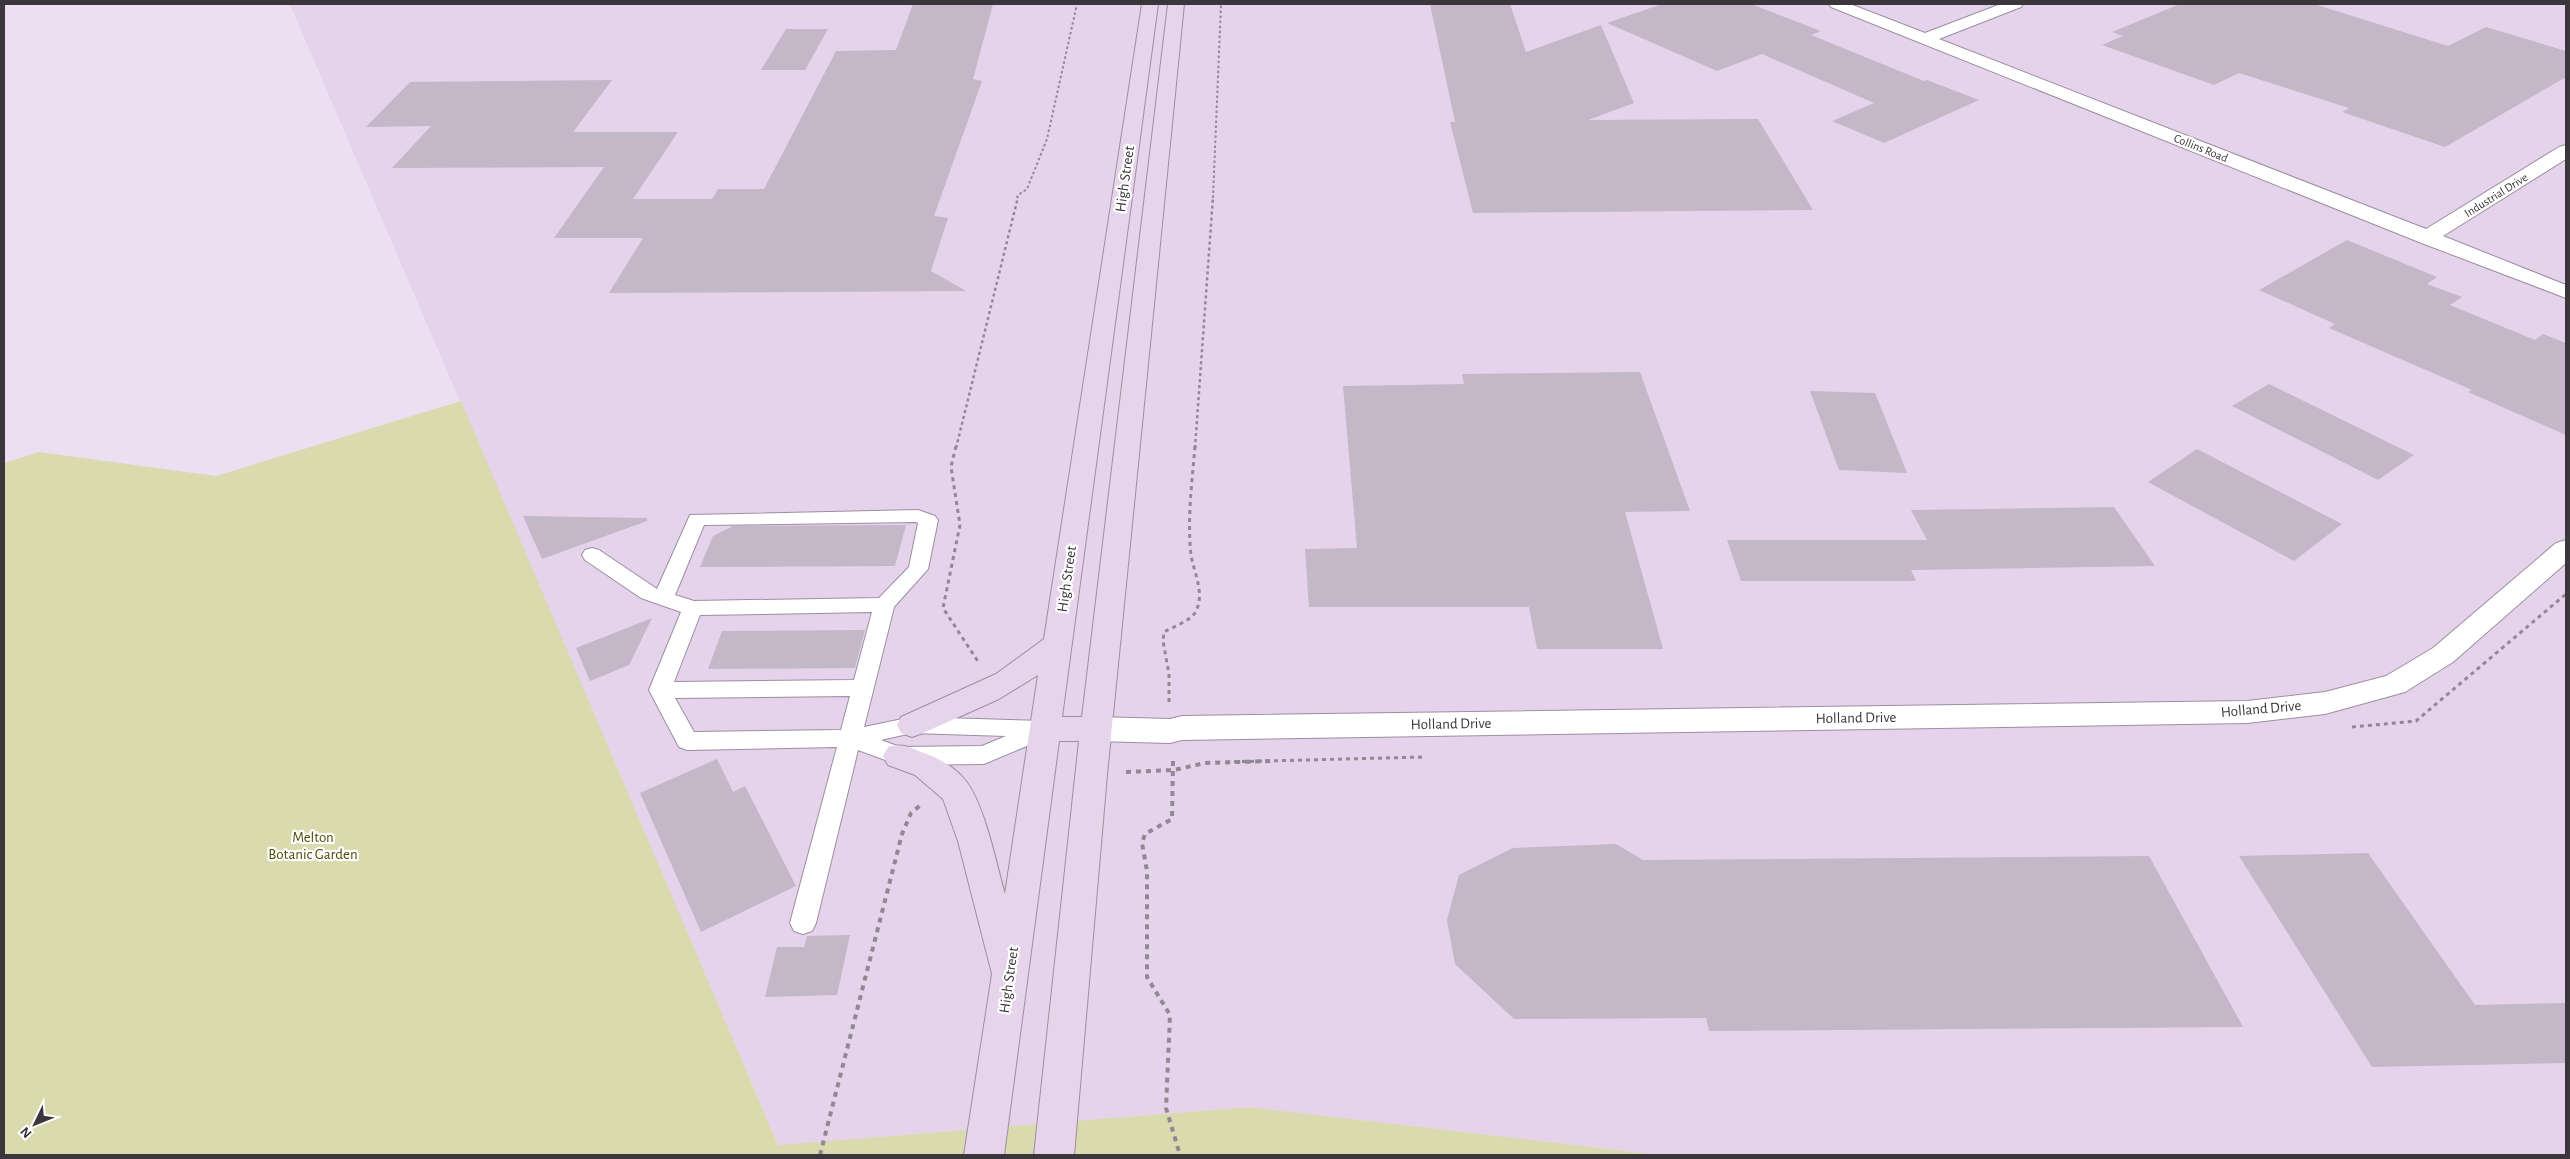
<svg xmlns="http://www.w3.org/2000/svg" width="2570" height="1159" font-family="'Alegreya Sans',sans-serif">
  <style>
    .built { fill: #e5d3eb }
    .green { fill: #d9dbaf }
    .building { fill: #c4b7c8 }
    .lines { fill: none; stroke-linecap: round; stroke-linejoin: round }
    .lane-casing { stroke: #9b8f9f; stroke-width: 2 }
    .street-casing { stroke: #9b8f9f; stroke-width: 2 }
    .secondary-casing { stroke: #9b8f9f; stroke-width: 2 }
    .path-far3 { stroke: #918894; stroke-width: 2; stroke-dasharray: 2.5 2.5; stroke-linecap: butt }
    .path-far2 { stroke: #918894; stroke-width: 2.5; stroke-dasharray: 3 3; stroke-linecap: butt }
    .path-far1 { stroke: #918894; stroke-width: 3; stroke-dasharray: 4 4; stroke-linecap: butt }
    .path { stroke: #918894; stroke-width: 4; stroke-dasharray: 5 5; stroke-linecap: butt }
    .lane { fill: #fff; fill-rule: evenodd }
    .street { fill: #fff; fill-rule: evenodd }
    .secondary { fill: #e6d4eb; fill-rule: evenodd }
    .labels { text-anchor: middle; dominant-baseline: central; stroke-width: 4.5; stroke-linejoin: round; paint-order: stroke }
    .far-street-label { font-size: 12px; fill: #3b353c; stroke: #fff }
    .street-label { font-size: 15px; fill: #3b353c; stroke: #fff }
    .park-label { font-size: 15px; fill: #4d4d06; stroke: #fff }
  </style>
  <rect width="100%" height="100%" fill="#ecdff1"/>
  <path class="built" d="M290,4h2276v1151h-906l-411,-48 -471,38z"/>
  <path class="green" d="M461,401l317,744 471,-38 411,48h-1656v-692l35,-11 177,24z"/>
  <path class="building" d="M913,4h80l-20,75 9,2 -48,135 14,2 -17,53 35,20 -357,2 34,-55h-89l50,-71 -212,1 39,-42 -65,1 44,-45 202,-2 -39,52h105l-45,67h79l6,-10h46l72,-138 60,-1z
    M1430,4h80l16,48 75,-27 33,78 -46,17 170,-1 55,91 -340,3 -23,-91h5z
    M1662,4h89l70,27 -10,4 113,46 3,-1 52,20 -95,43 -52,-22 42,-18 -112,-49 -45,17 -110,-48z
    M2180,4h134l134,42 38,-19 80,24v26l-121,70 -103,-35 7,-4 -110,-35 -25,12 -112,-40 21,-9 -11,-4z
    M786,29h42l-23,41h-44z
    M2347,240l90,37 -10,7 35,13 -12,8 85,35 8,-6 23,9v92l-98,-43 4,-2 -143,-62 6,-4 -76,-34z
    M1640,372l50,139 -65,1 38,137h-126l-8,-42h-220l-4,-58 52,-1 -14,-162 121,-2 -2,-10z
    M2269,384l145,71 -36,25 -146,-74z
    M1810,391l65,2 32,80 -68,-3z
    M2197,449l145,75 -48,37 -146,-79z
    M2114,507l41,59 -244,4 5,11h-175l-14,-41h200l-16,-30z
    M523,516l124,2v3l-105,38z
    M906,525l-11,41 -195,1 13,-31 20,-10z
    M652,618l-23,47 -39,16 -14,-33z
    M865,630l-10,38 -147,1 14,-38z
    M717,759l16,33 12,-6 51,100 -95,46 -61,-139z
    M1616,844l27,16 506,-4 94,171 -534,4 -3,-13 -192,1 -59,-55 -8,-44 12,-45 54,-27z
    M2368,853l107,152 91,-2v60l-194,4 -133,-211z
    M850,935l-13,60 -72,2 12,-50h27l3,-11z"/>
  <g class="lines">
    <defs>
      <path id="lane" d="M918,510l17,6 3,4 -10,49 -34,38 -30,120 48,-10 133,4 8,2 3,6 -3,6 -69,29 -85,1 -41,-15 -42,173 -4,8 -9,3 -9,-3 -4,-8 47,-176 -150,3 -8,-3 -30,-57 32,-78 -40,-14 -56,-38 -3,-5 3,-5 7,-2 7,2 58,39 33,-74zM916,522l2,1 -9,44 -30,31 -185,3 -19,-6 29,-70zM872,612l-18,68 -180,2 26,-67zM850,696l-9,34 -147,2 -19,-34zM912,733l94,3 -24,10 -82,1 -19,-7z"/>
      <path id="street" d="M1829,4h21l75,29 76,-29h22l-2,3 -82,32 487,190 133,-82 7,-2v14l-123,77 123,49v13l-147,-56 -588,-235z
        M2566,540v23l-113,99 -48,30 -80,22 -78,9 -1065,17 -12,3 -74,-2 -11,-4 -4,-8 4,-8 11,-4 74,2 12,-3 1065,-15 78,-9 61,-16 47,-28 123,-105z"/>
      <path id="secondary" d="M1142,4h16l-96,713h20l86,-713h16l-77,771 -33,380h-40l45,-414h-20l-55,414h-40l28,-181 -34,-133 -15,-42 -28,-24 -27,-10 -5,-9 5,-9c13,-4 20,0 33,5 16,5 34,15 45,29 19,25 30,82 39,113l33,-219 -39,24 -76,34 -11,4 -11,-4 -4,-8 4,-8 95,-43 48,-35z"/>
    </defs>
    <use href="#lane" class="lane-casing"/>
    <use href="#street" class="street-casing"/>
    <use href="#secondary" class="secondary-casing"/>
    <path class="path-far3" d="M1017,198l1,-3 9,-6 20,-50 30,-135
      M1213,198l8,-194"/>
    <path class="path-far2" d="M956,448l62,-251
      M1195,448l18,-251"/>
    <path class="path-far1" d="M956,446l-5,21 9,58 -17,83 36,55
      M1169,702v-28l-6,-33 1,-9c9,-5 28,-12 32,-21 9,-18 -2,-38 -5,-56 -4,-36 1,-72 4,-109
      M2352,727l64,-6 150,-127
      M1226,762l198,-5"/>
    <path class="path" d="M1173,761l-1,58 -27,15 -3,9 5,28v106l23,38 -4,93 14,47
      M1126,772l48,-2 31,-7 66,-2
      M820,1155l82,-321 9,-21 11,-9"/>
    <use href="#lane" class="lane"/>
    <use href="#street" class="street"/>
    <use href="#secondary" class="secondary"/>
  </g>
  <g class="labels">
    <g class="far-street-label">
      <text transform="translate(2201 148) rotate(22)">Collins Road</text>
      <text transform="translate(2496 195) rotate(-32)">Industrial Drive</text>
    </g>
    <g class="street-label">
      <text transform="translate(1125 179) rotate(-82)">High Street</text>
      <text transform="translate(1067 579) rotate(-82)">High Street</text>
      <text transform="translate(2261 709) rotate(-5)">Holland Drive</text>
      <text transform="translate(1856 718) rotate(-1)">Holland Drive</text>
      <text transform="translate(1451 724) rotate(-1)">Holland Drive</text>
      <text transform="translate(1009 980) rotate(-82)">High Street</text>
    </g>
    <g class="park-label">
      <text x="313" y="837">Melton<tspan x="313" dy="17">Botanic Garden</tspan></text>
    </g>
  </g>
  <rect width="2570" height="1159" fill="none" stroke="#3b353c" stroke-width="10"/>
  <g transform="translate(35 1124) rotate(227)" stroke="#ffffff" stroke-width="4" paint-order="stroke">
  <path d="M0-4L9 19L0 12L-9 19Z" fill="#3b353c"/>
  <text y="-8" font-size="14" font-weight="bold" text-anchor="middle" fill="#3b353c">N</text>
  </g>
</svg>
